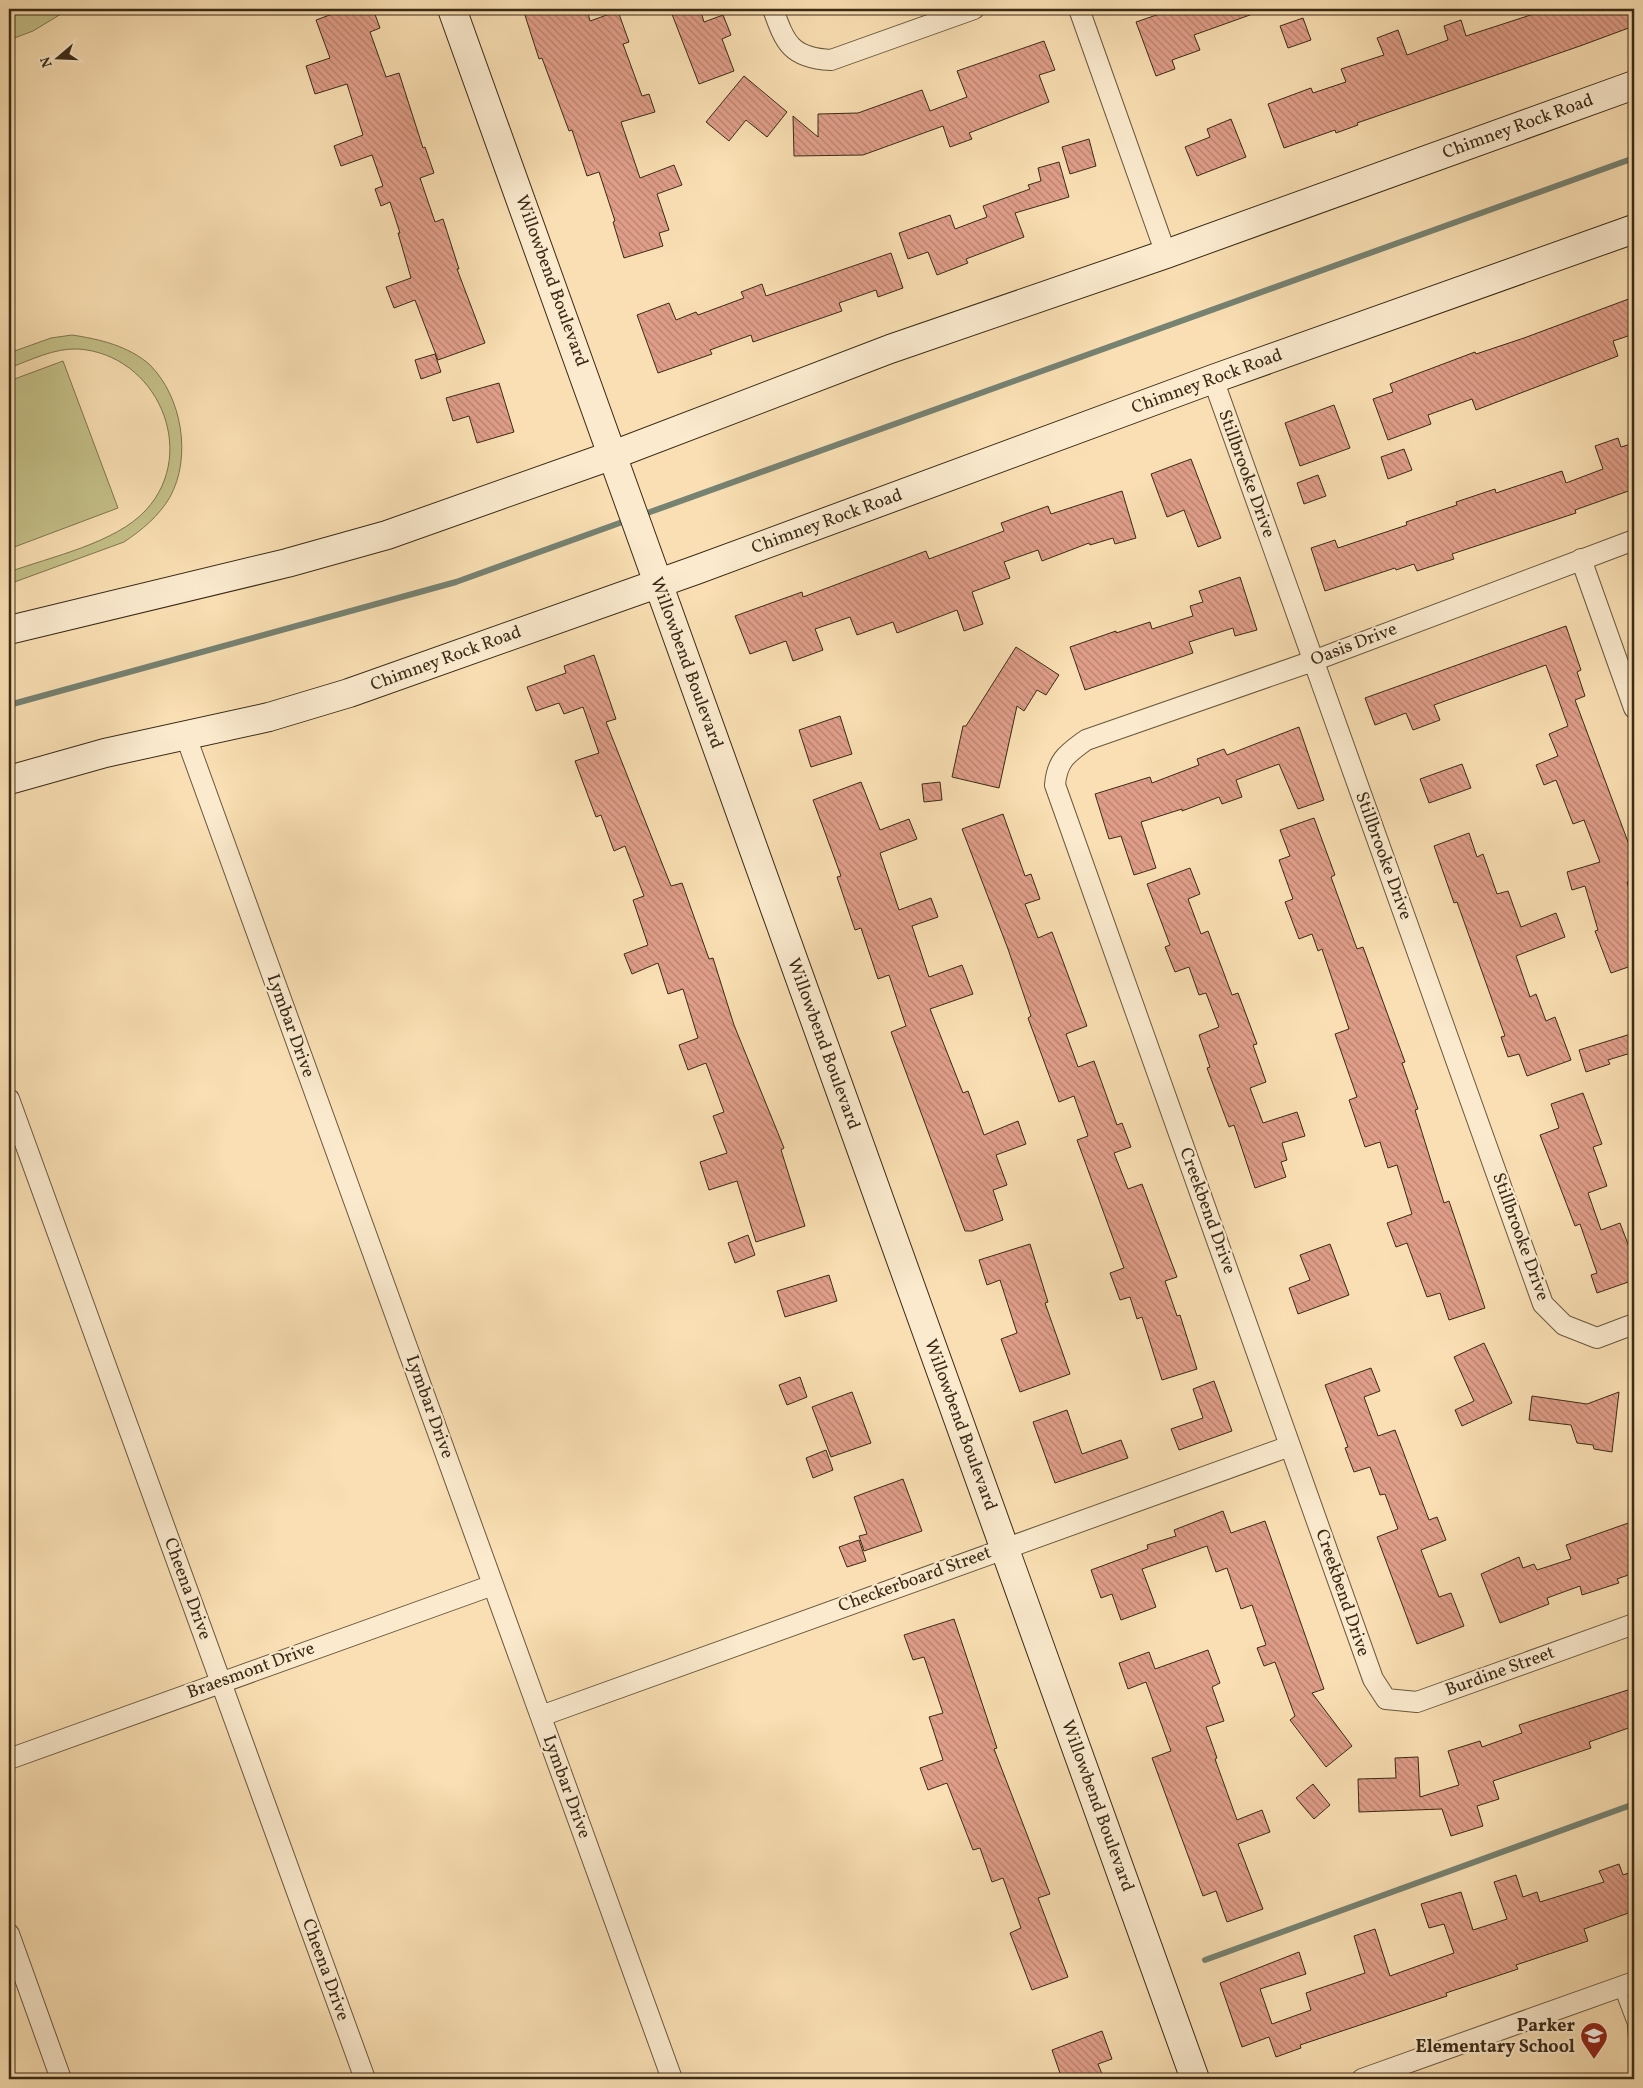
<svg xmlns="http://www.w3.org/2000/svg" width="1643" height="2088" font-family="Vollkorn,serif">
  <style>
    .garden { fill: #c4c088; stroke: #7f7650 }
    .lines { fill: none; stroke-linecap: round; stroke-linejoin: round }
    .stream { stroke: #768272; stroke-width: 6 }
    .building { fill: url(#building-back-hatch); stroke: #3a2b17 }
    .service-casing { stroke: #6a583e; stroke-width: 12 }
    .minor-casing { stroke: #6a583e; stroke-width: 22 }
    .secondary-casing { stroke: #3a2b17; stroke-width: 30 }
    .service { stroke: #fbeace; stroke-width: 10 }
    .minor { stroke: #fbeace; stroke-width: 20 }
    .secondary { stroke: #fbeace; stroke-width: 28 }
    .labels { text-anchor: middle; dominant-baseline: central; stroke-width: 4.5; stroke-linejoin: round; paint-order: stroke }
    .street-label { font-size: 18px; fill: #3a2b17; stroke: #fbeace }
    .poi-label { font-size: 18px; font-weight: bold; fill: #3a2b17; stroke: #fbeace; text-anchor: end }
  </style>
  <defs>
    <pattern id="building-back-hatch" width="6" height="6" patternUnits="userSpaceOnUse" patternTransform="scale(1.25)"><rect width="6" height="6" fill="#e09e89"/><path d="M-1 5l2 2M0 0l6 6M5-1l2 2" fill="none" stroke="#b7816f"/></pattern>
  </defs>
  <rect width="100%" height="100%" fill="#f9dfb3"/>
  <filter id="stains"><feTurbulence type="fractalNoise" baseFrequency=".004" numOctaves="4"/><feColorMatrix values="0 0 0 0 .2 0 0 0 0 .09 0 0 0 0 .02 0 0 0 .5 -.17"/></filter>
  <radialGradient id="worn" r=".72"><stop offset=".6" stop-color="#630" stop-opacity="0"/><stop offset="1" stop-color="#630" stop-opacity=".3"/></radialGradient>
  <path class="garden" d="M9,9h50l2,5 -28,17 -24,9z
    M72,335c27,4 57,11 78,30 32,32 42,92 20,132 -11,19 -28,33 -46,45l-115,42v-12c41,-15 107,-29 137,-62 54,-59 10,-156 -68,-161 -24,-1 -47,11 -69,19v-15l42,-15z
    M63,361l55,147 -109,41v-168z"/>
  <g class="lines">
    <path class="stream" d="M639,516l995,-358
      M9,705l447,-123 172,-62
      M1205,1960l429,-156"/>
  </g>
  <path class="building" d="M346,9h27l7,19 -10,4 16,45 13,-4 24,75 2,-1 9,26 -14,5 15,44 8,-3 16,50h-2l28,74 -47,17 -23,-60 -21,8 -8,-21 25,-9 -13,-45h2l-10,-31 -9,4 -6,-17 8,-3 -11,-31 -31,11 -7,-20 29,-11 -16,-51 -32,10 -9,-28 24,-8 -14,-38z
    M523,9h64l3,12 28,-10 11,31 -6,2 19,52 7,-2 6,18 -34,10 19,56 34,-13 8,20 -25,9 12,36 -10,3 4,13 -39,12 -11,-36 2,-1 -16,-49 -12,4 -15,-46 -3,1 -27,-73 -3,1z
    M670,9h30l4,13 19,-7 8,20 -9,4 12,32 -35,13z
    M1174,9h87v2l-67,24 6,15 -28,10 3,9 -19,7 -20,-54z
    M1549,9h85v17l-54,20 -223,77 1,2 -22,8 -1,-3 -51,18 -16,-44 43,-16 2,5 33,-11 -5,-13 43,-14 -7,-17 21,-8 9,25 41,-15 -4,-14 17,-6 5,16z
    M1303,18l8,22 -23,8 -8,-22z
    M1044,41l11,29 -16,5 10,27 -80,31 3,6 -22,8 -7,-21 -80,29 -69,1 -1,-40 25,21v-23l40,-1 64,-23 8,21 37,-14 -10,-26z
    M744,76l43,36 -20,25 -21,-17 -17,21 -23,-19z
    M1231,119l15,38 -49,19 -12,-29 25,-10 -3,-8z
    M1089,139l7,27 -26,8 -8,-27z
    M1059,162l10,35 -54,16 9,24 -58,22 2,4 -31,12 -9,-23 -20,7 -9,-26 51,-18 5,14 32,-12 -4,-11 47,-17 -2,-4 13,-4 -3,-13z
    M891,253l12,35 -25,9 -2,-7 -37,13 3,8 -89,31 -2,-7 -41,15 2,4 -54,19 -21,-58 32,-12 7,17 20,-8 2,3 46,-17 -3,-6 21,-8 4,12z
    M1634,297v37l-21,7 5,15 -142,54 -4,-11 -44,16 3,9 -43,16 -15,-41 20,-7 -3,-8 85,-32 1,2 48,-16z
    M435,354l6,18 -20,7 -6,-19z
    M499,383l15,49 -37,11 -8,-27 -16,5 -7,-23z
    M1334,405l16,43 -50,18 -15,-43z
    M1618,438l3,9 13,-4v46l-59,21 1,3 -124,41 2,5 -37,12 -3,-7 -18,6 -1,-2 -70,23 -14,-43 24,-8 3,8 69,-23 -1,-3 51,-17 -1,-3 39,-13 1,4 66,-22 4,12 37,-14 -8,-23z
    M1404,449l8,21 -24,9 -7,-22z
    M1191,459l30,79 -23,9 -14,-37 -17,7 -16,-43z
    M1318,475l8,21 -22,8 -7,-21z
    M1122,491l14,47 -21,6 -2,-6 -23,7 -1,-2 -47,18 -4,-11 -34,12 6,16 -38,14 11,32 -19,7 -7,-21 -60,23 -4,-11 -36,13 -7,-18 -35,12 8,21 -30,11 -7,-20 -36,13 -15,-38 67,-24 1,5 123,-46 3,8 75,-28 -3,-8 47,-17 3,8z
    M1240,577l17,53 -22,6 -2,-8 -44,14 4,11 -108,37 -15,-43 46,-16v2l34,-11 2,7 41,-13 -3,-10 13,-4 -4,-11z
    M1566,626l15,44 -4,2 8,24 -10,4 59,158v22l-7,2 7,23v60l-23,8 -16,-42 3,-1 -13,-44 -13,4 -5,-18 33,-10 -16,-42 -11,4 -17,-44 -12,5 -8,-20 22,-9 -9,-22 19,-8 -22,-61 -112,40 6,15 -27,10 -7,-17 -31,12 -10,-27z
    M1016,647l43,28 -13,20 -9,-5 -13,21 -7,-5 -18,82 -47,-11 11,-51h3z
    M594,655l22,64 -10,3 65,164 11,-3 27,76 4,-1 21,67 50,123 -3,2 24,76 -49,16 -19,-61 -28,9 -9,-28 27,-9 -14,-37 11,-4 -18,-49 -18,7 -9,-25 19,-7 -15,-49 -15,5 -10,-31 -26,11 -8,-20 24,-9 -15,-45 11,-4 -19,-50 -11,5 -13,-36 -5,2 -21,-56 24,-8 -16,-46 -19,7 -5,-11 -23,8 -9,-24 39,-14 -2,-7z
    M840,716l12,38 -41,13 -12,-37z
    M1299,727l25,73 -26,9 -19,-45 -43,16 6,17 -20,7 -3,-7 -37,14v-2l-41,13 15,46 -22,7 -13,-39 -12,3 -14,-45 55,-17 2,6 47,-18 -2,-6 27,-10 3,6z
    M1462,764l9,24 -42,15 -9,-24z
    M861,782l19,48 29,-11 8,20 -37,14 19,57 32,-12 7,19 -26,9 17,51 33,-12 11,29 -43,15 33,84 5,-2 16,44 34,-14 8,23 -30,11 11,30 -14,5 10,30 -31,11h-7l-74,-199 15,-6 -17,-51 -11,4 -17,-51 -6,2 -18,-53 4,-1 -28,-76z
    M940,782l2,18 -18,2 -2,-18z
    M1003,814l22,62 6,-2 9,25 -15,5 13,34 14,-6 35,94 -21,8 12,33 16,-6 23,64 5,-2 9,24 -17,6 14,36 14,-5 35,93 -12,4 12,35 3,-1 17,54 -35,11 -20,-63 -5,2 -7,-22 -10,3 -10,-27 14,-5 -47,-128 11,-4 -14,-40 -15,6 -31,-84 3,-2 -23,-67 -46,-120z
    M1314,818l21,57 -4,2 26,72 6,-2 42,115 -3,1 16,46 -3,1 29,93 5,-2 36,107 -36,12 -9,-27 -13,4 -20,-54 -11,4 -9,-24 25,-9 -15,-49 -9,3 -8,-26 -15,5 -16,-47 8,-3 -22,-63 14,-5 -27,-80 -4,2 -6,-17 -13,5 -14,-37 8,-3 -14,-39 11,-4 -10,-26z
    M1469,833l8,24 6,-3 14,40 11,-3 13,36 35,-14 9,24 -49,19 14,41 6,-3 10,27 9,-4 16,43 -44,16 -8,-22 -11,3 -7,-20 4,-1 -48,-134 -3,1 -20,-57z
    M1190,868l10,26 -12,5 13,35 7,-3 24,64 6,-2 19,51 -4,1 13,37 -16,6 13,35 34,-11 8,24 -23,7 5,17 -6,2 5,15 -31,11 -21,-63 -5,2 -22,-59 3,-1 -11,-32 20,-8 -13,-34 -7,2 -10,-28 -14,5 -10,-25 5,-2 -23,-61z
    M1634,1033v19l-26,8 2,4 -24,8 -7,-22z
    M1583,1093l19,51 -9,3 14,39 -19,7 13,37 19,-7 14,37v20l-37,13 -6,-18 6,-2 -17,-49 -5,2 -35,-91 19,-7 -8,-24z
    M748,1235l7,20 -20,8 -7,-20z
    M1030,1244l18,58 -3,1 25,71 -50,18 -19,-53 16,-6 -17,-53 -13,5 -8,-25z
    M1330,1244l19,51 -51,19 -9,-26 21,-8 -10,-25z
    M829,1275l8,26 -52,16 -8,-26z
    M1484,1343l28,60 -50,23 -7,-16 19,-9 -20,-44z
    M1371,1368l9,23 -16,6 14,39 17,-6 34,90 8,-3 9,23 -25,10 18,47 12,-4 13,33 -47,18 -40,-107 21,-8 -13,-35 -5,1 -10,-28 -16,5 -9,-24 3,-1 -23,-62z
    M800,1377l7,20 -20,8 -8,-20z
    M1214,1381l18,50 -53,19 -8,-21 32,-11 -10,-29z
    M852,1392l19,51 -40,14 -19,-50z
    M1619,1392l-7,60 -18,-3 -1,-4 -16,-2 -6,-18 -42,-5 3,-24 55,8z
    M1067,1410l15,44 39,-14 7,18 -73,25 -22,-61z
    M826,1450l7,20 -20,8 -7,-20z
    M903,1479l19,52 -58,20 -5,-15 8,-2 -13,-37z
    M1223,1511l8,22 34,-12 59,168 -12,4 40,53 -26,21 -36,-47 5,-4 -20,-54 -11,4 -7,-18 9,-3 -14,-40 -11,4 -14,-41 -11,4 -9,-26 -65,23 14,38 -35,13 -9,-26 -11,4 -10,-28 57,-21 -1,-4 29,-9 -2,-6z
    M1634,1521v52l-17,6 2,4 -37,12 -2,-9 -33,12 2,6 -49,19 -19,-49 38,-17 4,11 11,-4 3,6 34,-11 -5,-14z
    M859,1540l7,21 -19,6 -8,-20z
    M954,1619l43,129 -3,1 56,145 -12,4 30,79 -36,13 -22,-57 11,-5 -18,-50 -11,4 -12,-34 -7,2 -26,-67 -19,7 -8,-22 23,-8 -14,-43 14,-4 -19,-56 -11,3 -9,-25z
    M1208,1650l12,33 -8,4 12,34 -18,6 11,31 -2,1 22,61 25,-10 8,22 -32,12 25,65 -36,13 -11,-31 -13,5 -51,-138 19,-7 -25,-69 -18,7 -9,-26 30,-11 6,17z
    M1634,1688v38l-45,16 2,6 -98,33 6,18 -22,7 6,20 -32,10 -9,-27 -83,3 -1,-33 38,-1 -1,-20 23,-1 2,40 39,-12 -11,-34 32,-10 2,6 40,-14 -3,-8z
    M1313,1784l17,21 -16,14 -18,-21z
    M1619,1864l4,11 11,-4v40l-50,18 4,12 -72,24 2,4 -72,24 1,3 -147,49 1,3 -25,9 -7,-20 -27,10 -22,-64 79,-31 7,22 -46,15 12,35 39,-14 -5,-17 59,-20 -11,-37 21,-7 15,47 64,-23 -10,-29 -15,4 -8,-24 40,-12 12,38 34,-11 -13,-37 22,-7 7,22 14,-5 3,10 64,-20 -5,-11z
    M1102,2031l10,28 -14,5 6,15h-42l-10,-29z"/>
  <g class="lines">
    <defs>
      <path id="service" d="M1619,1987l14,37 1,16"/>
      <path id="minor" d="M773,9c12,34 18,49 58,51l143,-51
        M1079,9l87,245
        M1213,379l330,925 21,21 33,13 37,-14
        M1634,540l-321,121 -227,79c-19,14 -29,20 -31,45l318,894 13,20 31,3 217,-78
        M1581,559l53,149
        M185,734l487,1345
        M9,1099l356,980
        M541,1716l749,-270
        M9,1759l484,-174
        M9,1934l52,145
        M1362,2079l272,-97"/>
      <path id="secondary" d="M452,9l743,2070
        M9,630l278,-67 100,-28 226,-80 277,-106 276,-95 468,-169
        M9,780l96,-27 164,-36 80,-24 347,-123 517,-191 421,-150"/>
    </defs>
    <use href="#service" class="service-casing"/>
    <use href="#minor" class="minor-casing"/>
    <use href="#secondary" class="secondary-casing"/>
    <use href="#service" class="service"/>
    <use href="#minor" class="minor"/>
    <use href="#secondary" class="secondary"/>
  </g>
  <defs>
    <symbol id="school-pin" viewBox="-11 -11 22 30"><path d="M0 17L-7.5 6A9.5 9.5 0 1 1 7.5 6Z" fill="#8f2418" stroke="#fbeace"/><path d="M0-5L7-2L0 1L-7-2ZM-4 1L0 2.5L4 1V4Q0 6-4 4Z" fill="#fff"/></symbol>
  </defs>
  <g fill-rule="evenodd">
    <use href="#school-pin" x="1578" y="2020" width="32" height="43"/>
  </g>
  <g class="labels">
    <g class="street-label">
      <text transform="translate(1518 127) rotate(-20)">Chimney Rock Road</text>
      <text transform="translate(551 281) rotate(70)">Willowbend Boulevard</text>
      <text transform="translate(1207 382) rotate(-20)">Chimney Rock Road</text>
      <text transform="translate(1246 474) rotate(70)">Stillbrooke Drive</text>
      <text transform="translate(827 522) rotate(-20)">Chimney Rock Road</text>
      <text transform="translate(1354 645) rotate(-21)">Oasis Drive</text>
      <text transform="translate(446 659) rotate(-20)">Chimney Rock Road</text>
      <text transform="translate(686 663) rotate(70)">Willowbend Boulevard</text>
      <text transform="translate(1383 856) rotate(70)">Stillbrooke Drive</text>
      <text transform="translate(290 1026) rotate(70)">Lymbar Drive</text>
      <text transform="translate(823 1044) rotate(70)">Willowbend Boulevard</text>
      <text transform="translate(1207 1211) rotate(70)">Creekbend Drive</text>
      <text transform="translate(1520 1237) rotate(70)">Stillbrooke Drive</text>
      <text transform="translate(429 1407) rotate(70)">Lymbar Drive</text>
      <text transform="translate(960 1425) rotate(70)">Willowbend Boulevard</text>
      <text transform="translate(915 1580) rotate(-20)">Checkerboard Street</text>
      <text transform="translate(187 1589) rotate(70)">Cheena Drive</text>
      <text transform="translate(1342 1593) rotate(71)">Creekbend Drive</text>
      <text transform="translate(251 1671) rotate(-20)">Braesmont Drive</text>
      <text transform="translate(1500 1672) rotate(-20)">Burdine Street</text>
      <text transform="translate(566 1787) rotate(70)">Lymbar Drive</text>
      <text transform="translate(1097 1806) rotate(70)">Willowbend Boulevard</text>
      <text transform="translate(325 1970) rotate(70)">Cheena Drive</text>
    </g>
    <g class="poi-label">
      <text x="1575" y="2026">Parker<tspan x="1575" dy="21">Elementary School</tspan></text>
    </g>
  </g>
  <rect width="1643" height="2088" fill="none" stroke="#f9dfb3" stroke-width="30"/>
  <rect x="10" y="10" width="1623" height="2068" fill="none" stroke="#3a2b17" stroke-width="2.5"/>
  <rect x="15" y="15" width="1613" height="2058" fill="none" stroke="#3a2b17"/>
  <g transform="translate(58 58) rotate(251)" stroke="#fbeace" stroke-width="4" paint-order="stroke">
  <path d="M0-4L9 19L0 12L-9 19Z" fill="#3a2b17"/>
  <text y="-8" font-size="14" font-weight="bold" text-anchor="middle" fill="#3a2b17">N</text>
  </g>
  <rect width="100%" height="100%" filter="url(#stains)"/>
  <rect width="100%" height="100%" fill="url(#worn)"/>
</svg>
